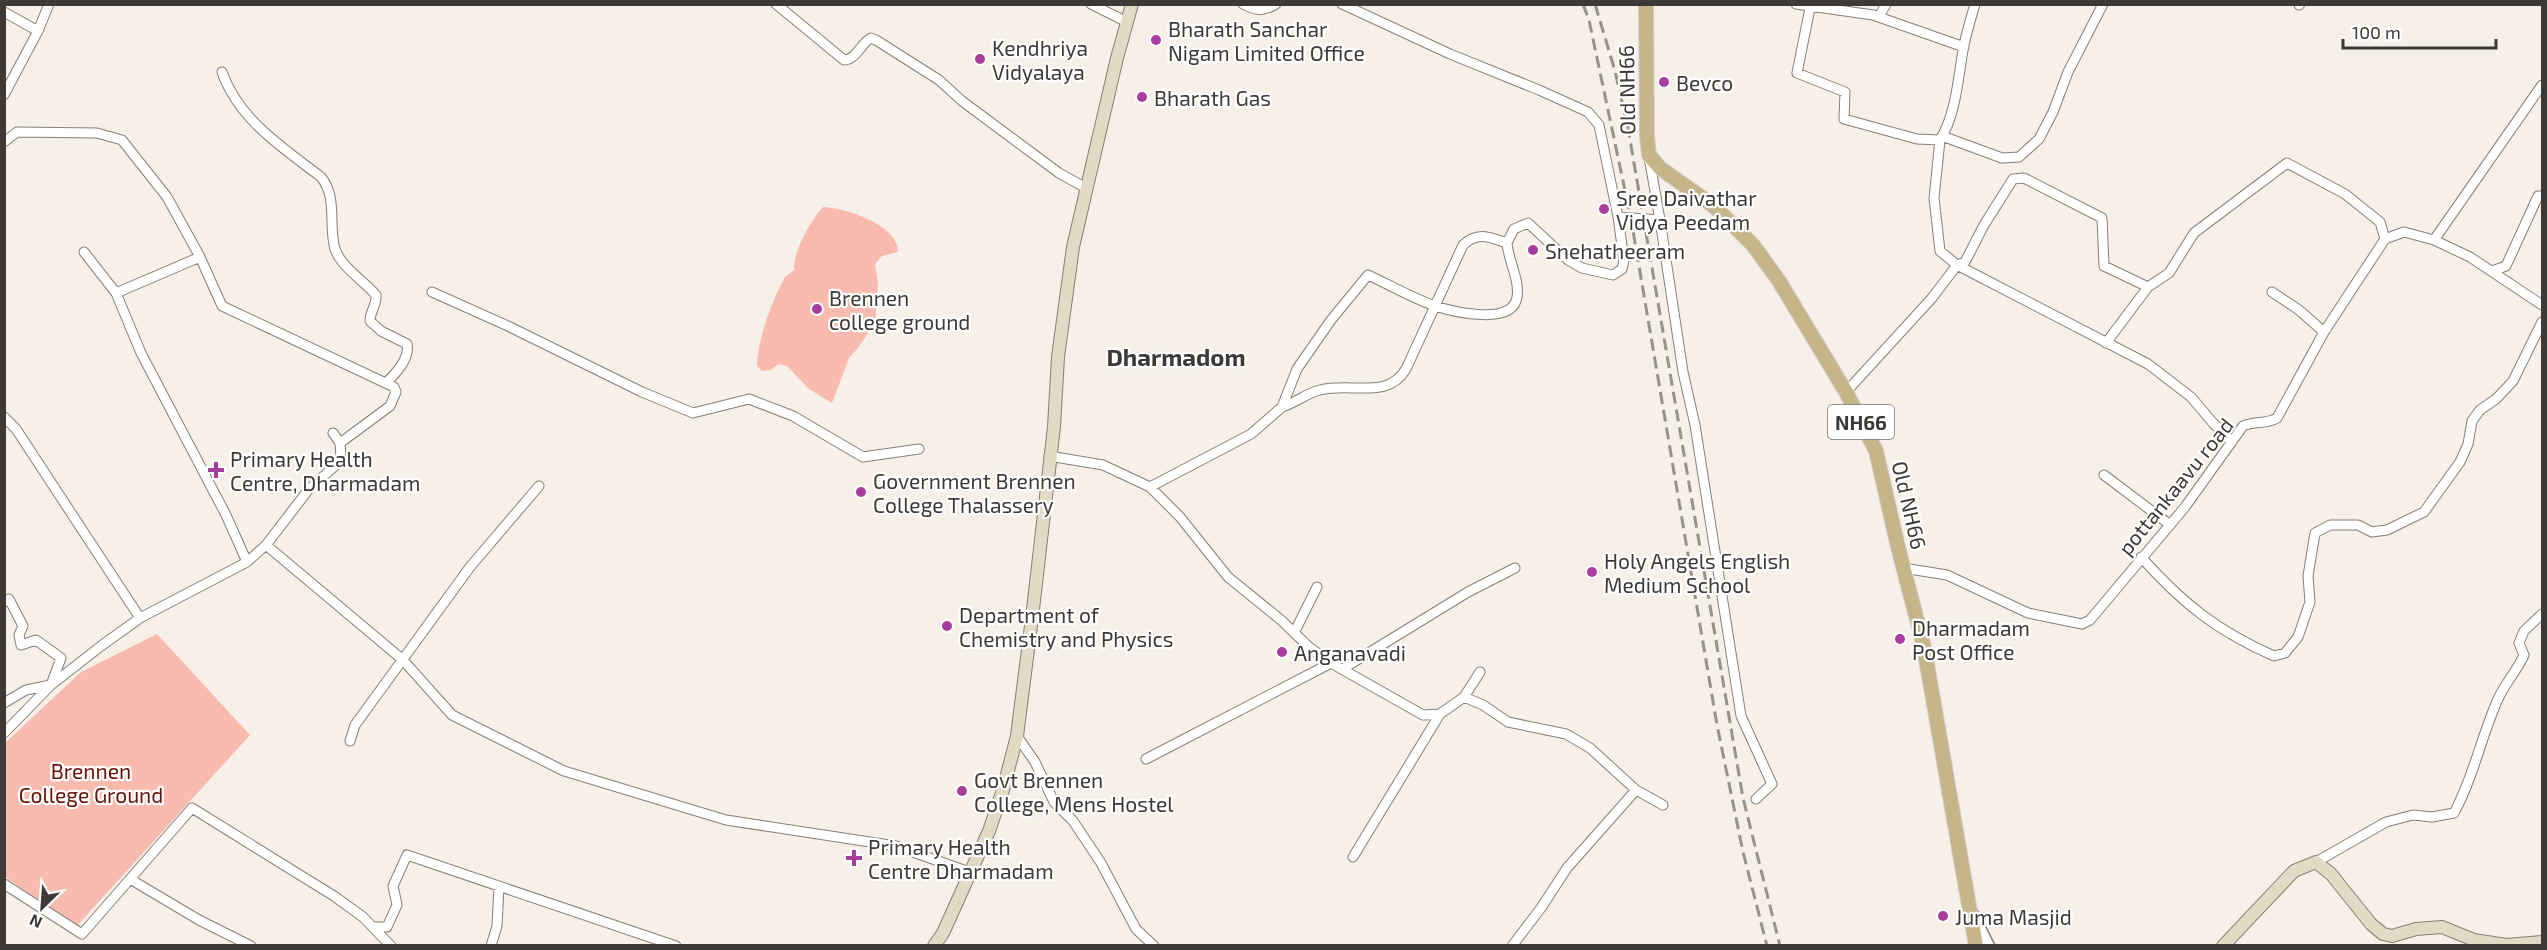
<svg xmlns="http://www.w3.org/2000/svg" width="2547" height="950" font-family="'Exo 2',sans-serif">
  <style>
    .green { fill: #fabbaf }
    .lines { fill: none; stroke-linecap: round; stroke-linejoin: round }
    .minor-casing { stroke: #857f78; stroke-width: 11 }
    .tertiary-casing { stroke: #857f78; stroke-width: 13 }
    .secondary-casing { stroke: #857f78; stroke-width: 14 }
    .primary-casing { stroke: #d0cfcf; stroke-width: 16 }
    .minor { stroke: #fff; stroke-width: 9 }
    .tertiary { stroke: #fff; stroke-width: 10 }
    .secondary { stroke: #e2dac4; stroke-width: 12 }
    .primary { stroke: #c5b588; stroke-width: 14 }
    .rail { stroke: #97928c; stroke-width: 3; stroke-dasharray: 12 6; stroke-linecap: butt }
    .poi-dot { fill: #a83d9d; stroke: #fff; stroke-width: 2 }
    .labels { text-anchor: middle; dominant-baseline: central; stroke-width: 4.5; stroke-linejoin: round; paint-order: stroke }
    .shield { fill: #fff; stroke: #767472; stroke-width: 1.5 }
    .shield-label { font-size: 20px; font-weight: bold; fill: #3c3936 }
    .poi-label { font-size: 21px; fill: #3c3936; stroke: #fff; text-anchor: start }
    .street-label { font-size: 21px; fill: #3c3936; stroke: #fff }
    .park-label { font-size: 21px; fill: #681005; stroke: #fff }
    .quarter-label { font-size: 24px; font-weight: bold; fill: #3c3936; stroke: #fff }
  </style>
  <rect width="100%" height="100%" fill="#f7f0e8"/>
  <path class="green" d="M823,207c22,1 75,17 75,45l-16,4 -7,8 3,20 -3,39 -17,25 -9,10 -17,45 -23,-14 -22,-23 -9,-2 -7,6 -9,1 -5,-5c0,-24 15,-66 27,-87 2,-4 7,-6 10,-9 -1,-18 16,-49 29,-63z
    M157,634l93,101 -173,191 -72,-49v-134l76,-71z"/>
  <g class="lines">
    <defs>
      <path id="minor" d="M776,4l68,56c12,0 17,-17 27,-22l5,2 63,40 23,21 97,72 27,15
        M1091,4l36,18
        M1243,4c13,7 20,8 33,0
        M1342,4l108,50 89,36 49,22 11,13 19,92 42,3 -11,-63
        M1796,4l77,11 91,32
        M2299,5l1,-1
        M1810,8l-13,65 48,19 -1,27 73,20 23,1
        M4,12l34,19
        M1879,17l7,-13
        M222,72c17,48 60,75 99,105 17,21 7,48 14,72 6,18 29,32 41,46 1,10 -6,16 -6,26l11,10 26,13c3,15 -11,29 -21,39
        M4,95l34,-64 11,-27
        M1942,136l60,22 17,-1 20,-18 14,-27 15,-40 35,-68
        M4,142l13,-10 80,1 25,7 45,57 33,60 -84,36 25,60 85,162 21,47
        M1618,217l6,43 -2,9 -9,6 -31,-7 -14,-8 -40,-37 -14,6 -7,14c1,17 13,37 10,54 -4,29 -63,15 -82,9 -23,-8 -45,-21 -67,-31l-37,45 -34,49 -15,38 -31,27 -101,53 30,30 48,60 53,43 28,27 22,16 92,52 17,-1 24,-17 19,8 25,17 58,12 24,14 46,42 27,15
        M1660,220l23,152 12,53 46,291 31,68 -16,15
        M2434,240l108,-155
        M84,252l32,41
        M200,257l22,49 172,81 2,5 -6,14 -50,37
        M1957,265l8,-3 19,-37 29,-46 11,-1 78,40 2,48 44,21 -42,56
        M1957,265l191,99 43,33 22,26 19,19
        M2492,271l14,-5 32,-70h4
        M2148,287l21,-14 25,-40 93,-70 58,31 35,28 5,17
        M432,292l78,35 132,65 51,21 56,-14 44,17 70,41 56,-8
        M2272,292l27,18 25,22
        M1846,392l86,-94 25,-33 -17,-14 -6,-53 6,-58c17,-28 18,-64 24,-95 3,-14 7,-27 11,-41
        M1282,407c13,-4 25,-14 38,-17 31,-8 68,10 86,-21l57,-124c15,-14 26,-8 44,-2
        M4,417l12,12 124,189
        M1049,456l54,9 47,22
        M2104,475l65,49
        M266,545l43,-56 27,-24 5,-8 -1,-14 -7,-10
        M2141,557c41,46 76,74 133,99l11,-3 13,-16 12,-35 -2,-26 7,-43 15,-8h28l14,7 15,-2 37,-18 36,-50 8,-18 4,-23 8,-11 16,-11 17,-18 29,-59
        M1903,568l44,7 81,38 54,11 8,-4 95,-113 58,-81c13,-6 22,-1 34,-8l47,-86 61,-93 19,-7 30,8 36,17 72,48
        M4,602l5,-3 14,27 -4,9 2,10 15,-5 25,18 -10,27 -25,5 -22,13
        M1294,633l23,-46
        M1344,668l124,-76 47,-24
        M1464,697l16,-25
        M4,733l47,-48 50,-39 39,-28 107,-56 19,-17 137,115 49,55 112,56 162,49 170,26 76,27
        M1017,736l18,26 19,40 19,19 28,42 35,66 18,17
        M350,741l5,-16 115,-158 69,-81
        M1146,759l185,-96
        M1353,857l87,-143
        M2316,862l70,-40 27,-7 19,2 22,-4c20,-37 27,-76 44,-114 7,-16 19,-28 26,-44l-5,-12 5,-12 18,-17
        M130,879l62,-71 142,88 29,21 28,29
        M4,884l78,50 48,-55 69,41 52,26
        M374,927h13l10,-22 -4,-19 14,-31 269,91
        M491,946l6,-20 2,-39
        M1512,946l29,-38 26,-40 69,-78"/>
      <path id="tertiary" d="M1973,914l16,32"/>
      <path id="secondary" d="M934,946l9,-13 46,-102 14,-41 14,-54 15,-118 22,-191 4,-70 15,-110 44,-189 15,-54
        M2223,946l71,-75 22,-9 15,12 40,50 12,10 9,2 24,-7 26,-2 32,13 32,5 36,-3"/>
      <path id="primary" d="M1646,4l1,132 2,19 11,13 55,39 38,38 26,36 67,111 30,59 22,96 26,100 52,299"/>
    </defs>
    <use href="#minor" class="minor-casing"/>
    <use href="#tertiary" class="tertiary-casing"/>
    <use href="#secondary" class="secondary-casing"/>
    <use href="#primary" class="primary-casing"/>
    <use href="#minor" class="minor"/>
    <use href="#tertiary" class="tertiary"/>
    <use href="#secondary" class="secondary"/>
    <use href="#primary" class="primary"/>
    <path class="rail" d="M1583,4l6,16 42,199 86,506 26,127 24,94
      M1595,4l20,67 13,57 115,670 37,148"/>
  </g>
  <g class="poi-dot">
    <circle cx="1156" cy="40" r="6"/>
    <circle cx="980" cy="59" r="6"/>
    <circle cx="1664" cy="82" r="6"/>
    <circle cx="1142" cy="97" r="6"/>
    <circle cx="1604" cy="209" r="6"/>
    <circle cx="1533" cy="250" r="6"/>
    <circle cx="817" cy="309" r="6"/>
    <path d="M213 461h6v6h6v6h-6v6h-6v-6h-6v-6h6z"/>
    <circle cx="861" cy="492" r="6"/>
    <circle cx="1592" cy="572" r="6"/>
    <circle cx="947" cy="626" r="6"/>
    <circle cx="1900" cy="639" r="6"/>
    <circle cx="1282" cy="652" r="6"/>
    <circle cx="962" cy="791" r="6"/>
    <path d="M851 849h6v6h6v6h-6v6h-6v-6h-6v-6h6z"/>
    <circle cx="1943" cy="916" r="6"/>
  </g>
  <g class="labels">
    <rect class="shield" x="1828" y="405" width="66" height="34" rx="4.5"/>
    <g class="shield-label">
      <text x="1861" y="422">NH66</text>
    </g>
    <g class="poi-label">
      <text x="1168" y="28">Bharath Sanchar<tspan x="1168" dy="24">Nigam Limited Office</tspan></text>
      <text x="992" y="47">Kendhriya<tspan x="992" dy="24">Vidyalaya</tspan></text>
      <text x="1676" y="82">Bevco</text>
      <text x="1154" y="97">Bharath Gas</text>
      <text x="1616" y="197">Sree Daivathar<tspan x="1616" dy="24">Vidya Peedam</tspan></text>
      <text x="1545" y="250">Snehatheeram</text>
      <text x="829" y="297">Brennen<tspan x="829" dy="24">college ground</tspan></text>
      <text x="230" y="458">Primary Health<tspan x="230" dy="24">Centre, Dharmadam</tspan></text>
      <text x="873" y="480">Government Brennen<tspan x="873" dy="24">College Thalassery</tspan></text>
      <text x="1604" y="560">Holy Angels English<tspan x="1604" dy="24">Medium School</tspan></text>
      <text x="959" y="614">Department of<tspan x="959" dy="24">Chemistry and Physics</tspan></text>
      <text x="1912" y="627">Dharmadam<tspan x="1912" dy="24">Post Office</tspan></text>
      <text x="1294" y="652">Anganavadi</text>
      <text x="974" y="779">Govt Brennen<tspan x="974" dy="24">College, Mens Hostel</tspan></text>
      <text x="868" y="846">Primary Health<tspan x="868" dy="24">Centre Dharmadam</tspan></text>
      <text x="1955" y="916">Juma Masjid</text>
    </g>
    <g class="street-label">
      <text transform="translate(1626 90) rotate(-91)">Old NH66</text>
      <text transform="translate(2175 486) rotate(-51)">pottankaavu road</text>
      <text transform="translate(1910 505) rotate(77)">Old NH66</text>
    </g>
    <g class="park-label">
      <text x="91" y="770">Brennen<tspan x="91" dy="24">College Ground</tspan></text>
    </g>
    <g class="quarter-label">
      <text x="1176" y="356">Dharmadom</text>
    </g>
  </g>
  <rect width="2547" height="950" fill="none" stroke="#3c3936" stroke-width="12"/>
  <g transform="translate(42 908) rotate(205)" stroke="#ffffff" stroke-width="4.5" paint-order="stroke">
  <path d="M0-4.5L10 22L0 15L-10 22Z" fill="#3c3936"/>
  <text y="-9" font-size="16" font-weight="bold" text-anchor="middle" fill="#3c3936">N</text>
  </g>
  <path d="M2343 39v9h153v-9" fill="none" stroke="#3c3936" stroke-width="3"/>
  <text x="2352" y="39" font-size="18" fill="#3c3936" stroke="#ffffff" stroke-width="4.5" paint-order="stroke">100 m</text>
</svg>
